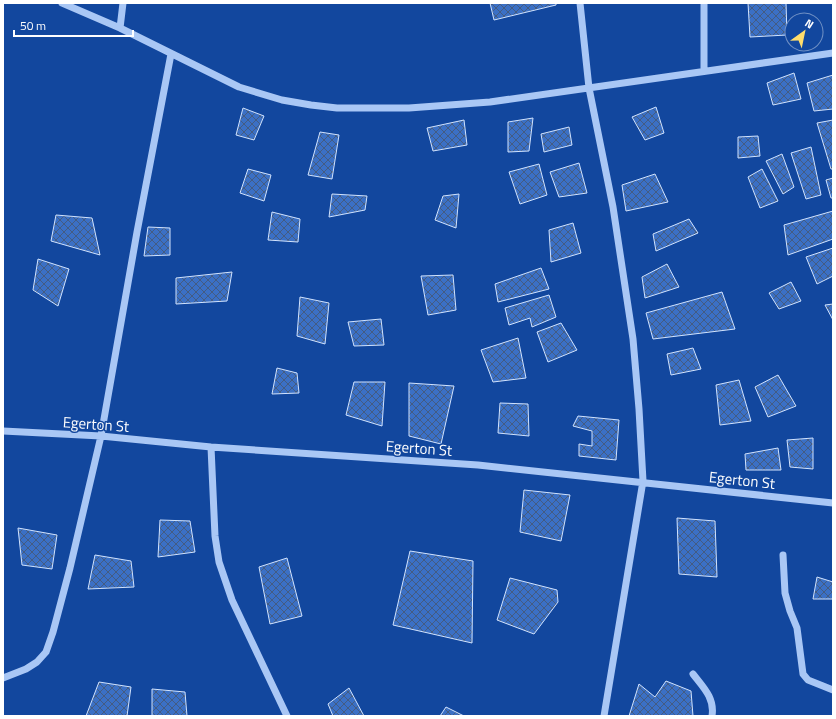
<svg xmlns="http://www.w3.org/2000/svg" width="836" height="719" font-family="'Titillium Web',sans-serif">
  <style>
    .building { fill: url(#building-cross-hatch); stroke: #d1e3fe }
    .lines { fill: none; stroke-linecap: round; stroke-linejoin: round }
    .minor { stroke: #a9c7f5; stroke-width: 7 }
    .labels { text-anchor: middle; dominant-baseline: central; stroke-width: 3; stroke-linejoin: round; paint-order: stroke }
    .street-label { font-size: 15px; fill: #fff; stroke: #12479e }
  </style>
  <defs>
    <pattern id="building-cross-hatch" width="8" height="8" patternUnits="userSpaceOnUse"><rect width="8" height="8" fill="#3b70c5"/><path d="M0 0l8 8M0 8l8-8" fill="none" stroke="#445c82"/></pattern>
  </defs>
  <rect width="100%" height="100%" fill="#12479e"/>
  <path class="building" d="M490,3h66v2l-62,15z
    M748,3h38l1,32 -37,2z
    M794,73l7,26 -28,6 -6,-22z
    M833,75v34l-19,2 -7,-28z
    M656,107l8,26 -19,7 -13,-23z
    M243,108l21,8 -10,24 -18,-5z
    M533,118l-4,33 -21,1v-30z
    M464,120l3,25 -34,6 -6,-23z
    M833,120v49h-2l-14,-46z
    M569,127l3,18 -28,7 -3,-18z
    M320,132l19,3 -7,44 -24,-4z
    M758,136l2,20 -22,2v-21z
    M811,147l10,48 -15,4 -15,-46z
    M782,154l12,33 -11,7 -17,-33z
    M579,163l8,30 -28,4 -9,-25z
    M539,164l8,31 -27,9 -11,-32z
    M248,169l23,6 -7,26 -24,-8z
    M762,169l16,32 -18,7 -12,-31z
    M655,174l13,28 -42,9 -4,-26z
    M833,178v20h-2l-5,-18z
    M332,194l35,2 -2,14 -36,7z
    M459,194l-3,34 -21,-8 8,-24z
    M833,211v28l-45,16 -4,-30z
    M272,212l28,7 -2,23 -30,-2z
    M56,215l36,3 8,37 -49,-14z
    M689,219l9,14 -42,18 -3,-17z
    M573,223l8,30 -30,9 -2,-32z
    M148,227l22,1v27l-26,1z
    M833,248v28l-16,8 -11,-27z
    M38,259l31,10 -11,37 -25,-16z
    M667,264l12,23 -34,11 -3,-21z
    M541,268l8,21 -51,13 -3,-18z
    M232,272l-5,29 -51,3v-26z
    M453,275l3,35 -28,5 -7,-39z
    M791,282l10,19 -22,8 -10,-16z
    M722,292l13,37 -82,10 -7,-26z
    M549,295l7,22 -24,10 -2,-9 -21,7 -4,-17z
    M300,297l29,6 -4,41 -28,-8z
    M833,304v16l-8,-15z
    M381,319l3,26 -30,1 -6,-24z
    M561,323l16,27 -29,12 -11,-30z
    M518,338l8,40 -33,4 -12,-32z
    M693,348l8,21 -30,6 -4,-21z
    M277,368l20,5 2,20 -27,1z
    M778,375l18,31 -28,11 -13,-30z
    M739,380l12,41 -31,4 -4,-40z
    M354,382h31l-3,44 -36,-11z
    M409,383l45,3 -13,58 -32,-8z
    M500,403l28,1 1,32 -31,-3z
    M578,416l41,4 -3,40 -37,-4v-12l13,2v-15l-19,-5z
    M813,438v31l-23,-2 -3,-27z
    M778,448l3,22h-35l-1,-16z
    M524,490l46,5 -9,46 -41,-9z
    M677,518l38,3 2,56 -38,-3z
    M160,520l30,1 5,31 -37,5z
    M18,528l39,7 -5,34 -30,-4z
    M410,551l63,10 -1,82 -79,-18z
    M95,555l36,6 3,26 -46,2z
    M287,558l15,58 -32,8 -11,-57z
    M817,577l16,5v17h-20z
    M510,578l47,12 1,12 -24,32 -37,-14z
    M666,681l25,10 2,25h-64l10,-32 16,13z
    M99,682l32,5 -4,29h-41z
    M349,688l15,28h-31l-5,-12z
    M152,689l33,3 2,24h-35z
    M446,707l18,9h-24z"/>
  <g class="lines">
    <path class="minor" d="M62,3l58,25 119,59 43,13 29,5 26,3h72l81,-6 343,-49
      M580,3l9,85 24,119 20,132 6,70 4,72 -39,235
      M120,28l3,-25
      M704,71v-68
      M3,431l98,5 110,11 267,18 355,38
      M211,447l4,89 4,26 13,38 55,116
      M783,555l2,38 5,18 7,17 6,46 5,6 25,10
      M693,674c10,13 22,24 19,42
      M3,678l23,-9 11,-7 9,-10 7,-20 17,-64 31,-132 36,-204 34,-178"/>
  </g>
  <g class="labels">
    <g class="street-label">
      <text transform="translate(96 424) rotate(4)">Egerton St</text>
      <text transform="translate(419 448) rotate(4)">Egerton St</text>
      <text transform="translate(742 480) rotate(6)">Egerton St</text>
    </g>
  </g>
  <rect width="836" height="719" fill="none" stroke="#ffffff" stroke-width="8"/>
  <g transform="translate(804 32) rotate(33)"><circle r="19" fill="#12479e" stroke="#7191c5"/>
  <path d="M0-3L7 15L0 10L-7 15Z" fill="#ffdd6c"/>
  <text y="-6" font-size="11" font-weight="bold" text-anchor="middle" fill="#ffffff">N</text>
  </g>
  <path d="M14 30v6h119v-6" fill="none" stroke="#ffffff" stroke-width="2"/>
  <text x="20" y="30" font-size="12" fill="#ffffff" stroke="#12479e" stroke-width="3" paint-order="stroke">50 m</text>
</svg>
